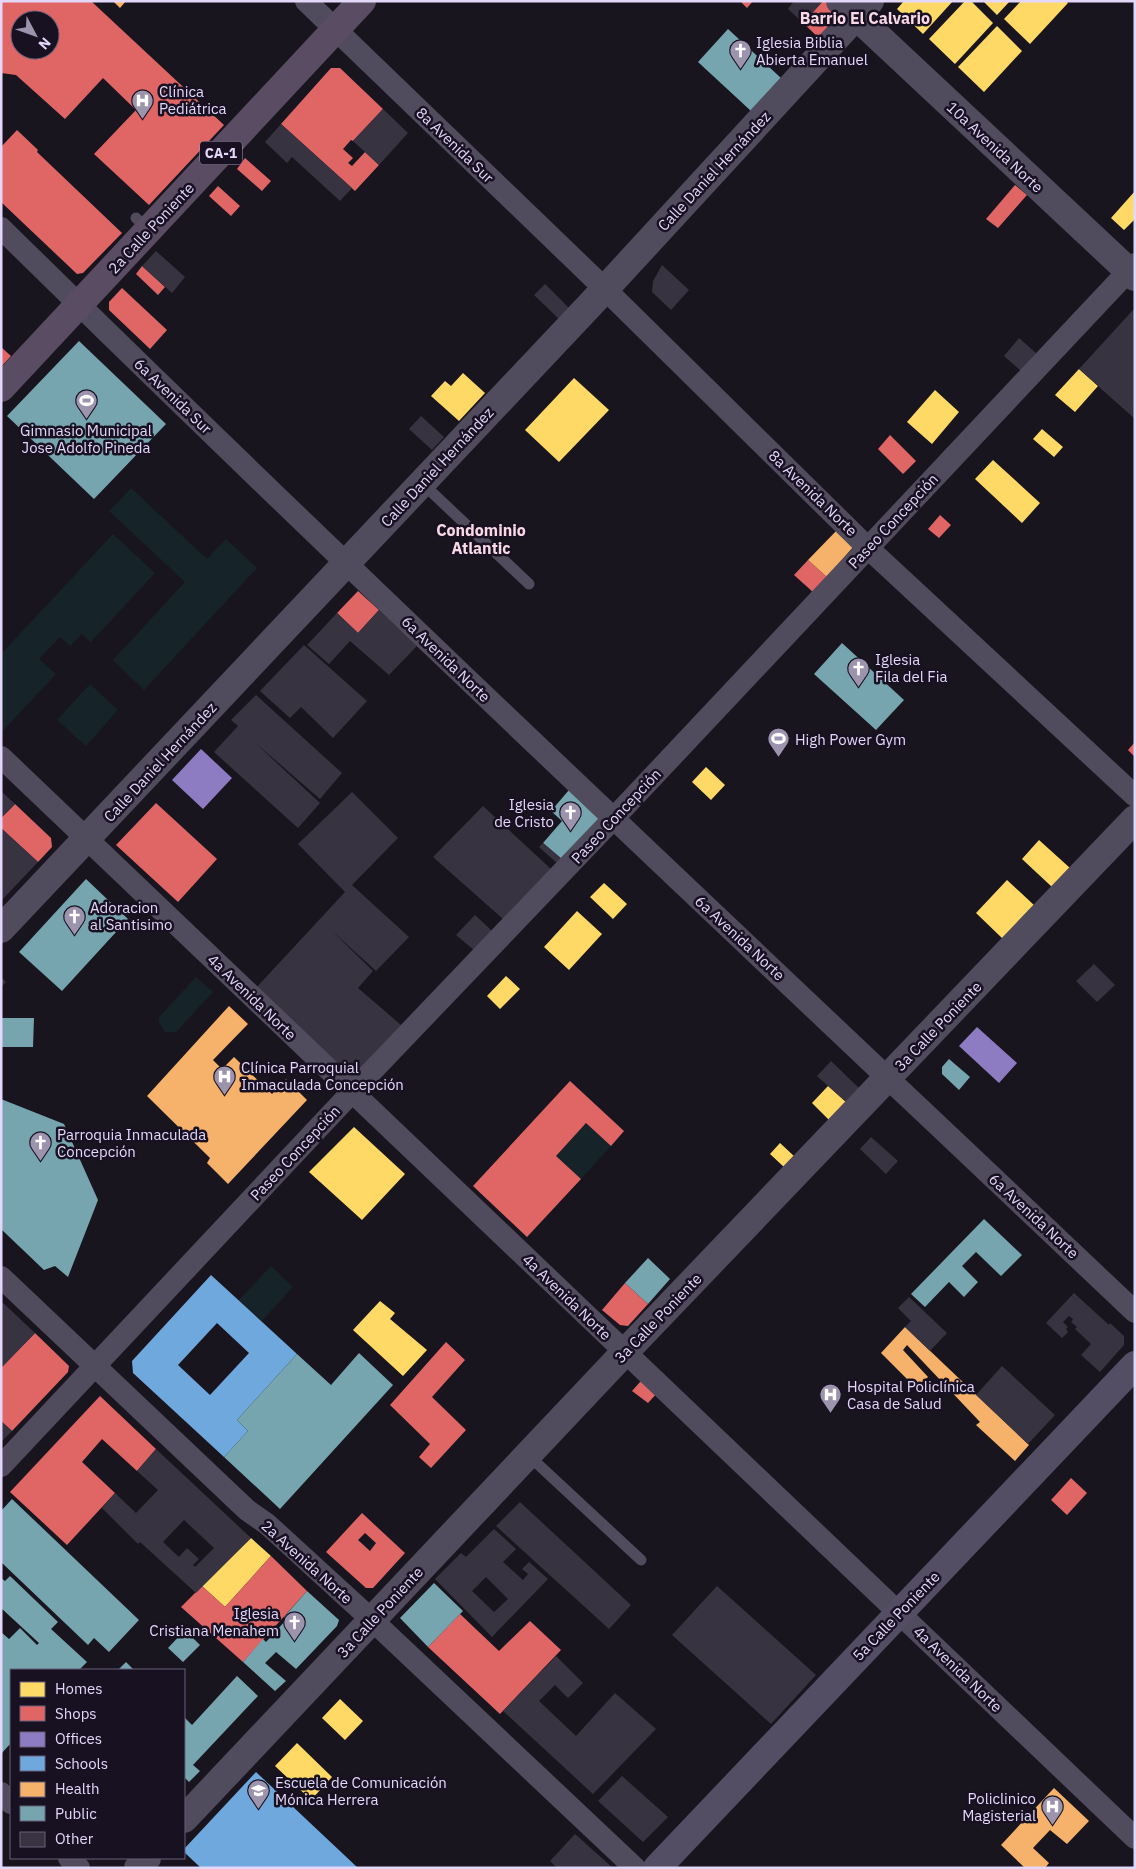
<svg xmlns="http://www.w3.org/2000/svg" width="1136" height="1869" font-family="'IBM Plex Sans',sans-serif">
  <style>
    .green { fill: #162429 }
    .homes { fill: #ffd966 }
    .shops { fill: #e06666; fill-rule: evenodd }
    .offices { fill: #8e7cc3 }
    .schools { fill: #6fa8dc; fill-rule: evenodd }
    .health { fill: #f6b26b }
    .public { fill: #76a5af }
    .building { fill: #383340; fill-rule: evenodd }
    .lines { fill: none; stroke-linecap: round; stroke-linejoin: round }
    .service { stroke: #504b5d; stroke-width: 11 }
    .minor { stroke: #504b5d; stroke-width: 22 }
    .tertiary { stroke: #504b5d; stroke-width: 28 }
    .secondary { stroke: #544e64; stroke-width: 28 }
    .primary { stroke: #5a4c62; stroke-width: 28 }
    .labels { text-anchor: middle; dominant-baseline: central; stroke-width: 5; stroke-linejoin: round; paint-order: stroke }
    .shield { fill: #181122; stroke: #a69cb9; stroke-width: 1 }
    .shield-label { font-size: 14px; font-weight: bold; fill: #e3d7fa }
    .poi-label { font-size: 15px; fill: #e3d7fa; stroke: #181122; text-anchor: start }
    .street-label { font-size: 15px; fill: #e3d7fa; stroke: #181122 }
    .neighbourhood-label { font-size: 16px; font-weight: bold; fill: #fad9e6; stroke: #181122 }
  </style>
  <rect width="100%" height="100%" fill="#19151e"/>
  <path class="green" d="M131,488l76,71 19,-20 31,29 -113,122 -31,-30 72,-78 -76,-71z
    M113,534l42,39 -64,69 -9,-8 -12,12 -10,-9 -21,22 17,15 -55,59v-79z
    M90,684l28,26 -32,36 -29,-26z
    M196,977l17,15 -37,40h-11l-6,-10v-5z
    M586,1123l25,23 -30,33 -25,-23z
    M271,1266l22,21 -31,34 -23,-21z"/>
  <path class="homes" d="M904,1h49l-30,33 -26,-25z
    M965,1h6l22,22 -38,41 -26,-25z
    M983,1h27l-13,14z
    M1021,1h45l2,2 -38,41 -26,-25z
    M997,26l25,25 -38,41 -26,-25z
    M1135,191v28l-11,11 -13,-12z
    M1079,369l19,17 -23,26 -20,-17z
    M463,373l22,20 -26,28 -28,-25 14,-15 6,5z
    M574,378l35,32 -50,52 -34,-32z
    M935,390l24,22 -27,32 -25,-22z
    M1042,429l21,18 -9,10 -21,-18z
    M993,460l47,43 -18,20 -47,-44z
    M706,767l19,18 -14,15 -19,-18z
    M1039,840l31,28 -18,19 -30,-28z
    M1007,880l28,26 -32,33 -27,-26z
    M604,883l23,21 -14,15 -23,-22z
    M577,911l25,23 -33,36 -25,-23z
    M506,976l14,13 -20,20 -13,-13z
    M828,1086l18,16 -17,18 -17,-17z
    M354,1127l51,47 -43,46 -53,-48z
    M780,1143l15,14 -10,11 -15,-14z
    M380,1301l15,12 -5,6 37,31 -24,26 -50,-46z
    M251,1538l20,18 -46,51 -23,-21z
    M340,1699l23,22 -18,19 -23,-22z
    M297,1743l35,34 -21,23 -36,-34z"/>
  <path class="shops" d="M1,1h90l133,124 -75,80 -55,-51 42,-44 -33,-32 -38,41 -49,-44 -15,-2zM20,20h30v30h-30z
    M740,1h13l-6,7z
    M823,1h8l13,13 -23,26 -18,-17z
    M331,68h9l43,41 -30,32 -2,-1 -8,9 10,9 -5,5 4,3 13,-14 14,13 -24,26 -74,-67z
    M17,130l21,20 -1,2 85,81 -39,40 -6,1 -76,-72v-55z
    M245,158l26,23 -9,10 -25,-22z
    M1015,185l12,10 -29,33 -12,-9z
    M218,186l22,20 -9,10 -22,-20z
    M142,266l23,21 -7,8 -22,-21z
    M122,288l45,42 -17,19 -41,-39v-8z
    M1,347l10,9 -10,11z
    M890,435l26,26 -13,13 -25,-25z
    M940,515l11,10 -12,13 -11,-9z
    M808,560l19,17 -13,16 -20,-18z
    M358,591l21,19 -21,23 -21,-20z
    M1135,742v15l-7,-7z
    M156,803l61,56 -39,43 -62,-57z
    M15,804l36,34 1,9 -14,15 -37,-34v-10z
    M570,1081l54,50 -13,15 -25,-23 -30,33 25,23 -54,58 -54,-51z
    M625,1283l23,21 -20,22 -8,-1 -18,-15z
    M35,1333l34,33 -1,6 -56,59 -11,-10v-53z
    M446,1342l19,18 -33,37 34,33 -35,38 -12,-11 11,-13 -40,-39z
    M640,1382l11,1 8,8 -11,12 -16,-12z
    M100,1396l56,53 -19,22 -35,-32 -20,23 33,31 -48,52 -57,-53z
    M1071,1478l16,15 -20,22 -16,-15z
    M362,1513l43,40 -32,35h-7l-40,-36zM365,1533l11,10 -6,8 -12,-11z
    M271,1556l36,35 -64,71 -62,-55 21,-21 23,21z
    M460,1614l39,37 31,-30 31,29 -61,64 -72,-67z"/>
  <path class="offices" d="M201,749l31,29 -29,31 -31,-29z
    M977,1027l40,36 -18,20 -40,-37z"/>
  <path class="schools" d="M211,1275l86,79 -60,66 11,11 -24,26 -91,-84 -1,-12zM217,1323l32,30 -39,42 -32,-30z
    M256,1772l102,96h-157l-17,-16v-3z"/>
  <path class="health" d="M113,1h13l-6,7z
    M838,529l16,17 -27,31 -19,-17z
    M229,1006l19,18 -35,36 9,9 12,-12 38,37 14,-15 21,21 -79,84 -21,-21 3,-5 -63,-62z
    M905,1327l124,118 -14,16 -39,-36 4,-3 -73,-77 -4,5 25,27 -12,11 -35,-35z
    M1054,1788l35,33 -22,23 -17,-14 -17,18 16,15 -4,5h-20l-24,-23z"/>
  <path class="public" d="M728,29l53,49 -30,33 -53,-49z
    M79,341l87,83 -72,75 -87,-83z
    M842,643l62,57 -28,30 -62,-56z
    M569,790l31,28 -37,42 -20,-17 19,-22 -11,-10z
    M86,879l42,40 -66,72 -43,-39z
    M1,1018h33l-1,29h-32z
    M949,1059l21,18 -11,13 -17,-16v-7z
    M1,1099l63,25 34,76 -30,77 -13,-11 -11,4 -43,-41z
    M984,1219l38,36 -21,21 -25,-24 -14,14 16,16 -14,15 -15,-15 -24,25 -14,-13z
    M648,1258l22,21 -22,25 -23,-21z
    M359,1353l34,32 -113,124 -56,-52 24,-26 -11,-11 60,-66 34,31z
    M12,1499l127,121 -30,32 -15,-14 -6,7 -87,-83v-51z
    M10,1576l48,46 -7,7 36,33 -8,8h-68v73l-10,11v-122l8,7 11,-11 17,17 2,-2 -38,-35v-30l4,3z
    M434,1583l29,28 -35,36 -28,-29z
    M307,1591l32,29 -2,6 -41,43 -20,-17 -11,11 21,18 -11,10 -32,-29 20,-23 3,3 20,-22 -2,-3z
    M185,1630l15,15 -17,17 -15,-14z
    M126,1662l8,8h-16z
    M237,1676l21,20 -65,69 7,6 -11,11 -5,-5v-60l8,8z"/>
  <path class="building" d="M794,1h29l-20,22 -15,-14z
    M383,109l25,24 -29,32 -26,-24z
    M281,124l71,64 -12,13 -48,-44 -5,6 -22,-21z
    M156,251l29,26 -13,16 -30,-27z
    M662,265l27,25 -18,20 -19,-18 1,-11z
    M545,284l24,24 -10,11 -25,-24z
    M1133,310h2v109l-56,-50z
    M1019,338l17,15 -15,18 -17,-15z
    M421,416l23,21 -12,13 -23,-21z
    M379,610l38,36 -28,29 -39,-34 -21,23 -22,-19 30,-32 21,20z
    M304,645l63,56 -34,37 -32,-31 -11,11 -30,-27z
    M256,695l86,78 -22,26 -68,-59 68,63 -22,25 -84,-76 24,-26 -7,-6z
    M1,791l14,13 -14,14z
    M352,792l46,46 -46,47 57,52 -33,34 -45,-41 42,41 -15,17 43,37 -51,54 -95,-90 90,-97 -47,-48z
    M483,806l68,63 -48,50 -70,-62z
    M1,828l37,34 -37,39z
    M543,843l20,17 -4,5 -20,-18z
    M475,915l18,17 -18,19 -19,-16z
    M1094,964l21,21 -18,17 -21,-21z
    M1,977l5,5 -5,5z
    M831,1061l28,27 -13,14 -29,-26z
    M871,1137l27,24 -12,13 -26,-25z
    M1074,1293l35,32 1,-2 14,13v9l-24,27 -19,-17 10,-11 -16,-15 2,-2 -6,-5 2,-3 -4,-3 -6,6 5,5 -2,2 2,3 -6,6 -16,-15z
    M909,1297l38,36 -17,18 -25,-24 6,-6 -13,-13z
    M1,1301l34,32 -34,35z
    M1002,1366l53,49 -27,29 -52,-49z
    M1,1421l11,10 -11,11z
    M156,1449l95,89 -55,55 -56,-51 -2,2 -36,-36 13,-15 21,20 22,-23 -21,-19zM184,1520l30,28 -19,19 -2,-2 6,-6 -12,-11 -8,9 -16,-15z
    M520,1502l111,103 -22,24 -113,-103z
    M494,1529l22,20 -13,13 20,18 5,-6 -6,-5 7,-7 19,17 -56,58 -57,-58 26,-26 5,4zM486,1577l22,22 -14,13 -22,-21z
    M717,1586l99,89 -45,49 -99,-89z
    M556,1656l27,27 -15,15 -13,-13 -16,16 37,35 39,-43 41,36 -63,65 -90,-83z
    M622,1776l46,41 -25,25 -45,-41z
    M575,1834l38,34h-56l-7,-7z"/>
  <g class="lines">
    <path class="service" d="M136,218l13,12
      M422,483l107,101
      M528,1455l113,105"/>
    <path class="minor" d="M306,1l299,288 263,259 267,248
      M1,228c373,367 754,724 1134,1084
      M1,757l1134,1081
      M1,1277l246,233 20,14 105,96 263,248
      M1,1466l351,-374 261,-273 522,-555
      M1,1793l10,10
      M69,1858l10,10"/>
    <path class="tertiary" d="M840,1l295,276
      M1,929l604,-640 265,-288
      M184,1819l441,-467 510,-533
      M138,1868l9,-10"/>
    <path class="secondary" d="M657,1868l478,-503"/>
    <path class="primary" d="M1,388l361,-387"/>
  </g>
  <defs>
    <symbol id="church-pin" viewBox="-11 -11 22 30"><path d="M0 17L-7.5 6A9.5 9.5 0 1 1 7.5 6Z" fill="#9c93ad" stroke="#181122"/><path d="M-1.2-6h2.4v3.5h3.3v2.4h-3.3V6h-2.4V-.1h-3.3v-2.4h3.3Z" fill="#fff"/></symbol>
    <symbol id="hospital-pin" viewBox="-11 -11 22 30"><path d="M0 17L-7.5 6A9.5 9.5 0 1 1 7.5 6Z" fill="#9c93ad" stroke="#181122"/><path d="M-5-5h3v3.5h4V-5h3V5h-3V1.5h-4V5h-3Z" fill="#fff"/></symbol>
    <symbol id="stadium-pin" viewBox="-11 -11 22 30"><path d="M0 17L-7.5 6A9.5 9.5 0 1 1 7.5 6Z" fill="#9c93ad" stroke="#181122"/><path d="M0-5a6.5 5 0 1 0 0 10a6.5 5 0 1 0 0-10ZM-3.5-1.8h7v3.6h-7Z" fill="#fff"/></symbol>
    <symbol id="university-pin" viewBox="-11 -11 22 30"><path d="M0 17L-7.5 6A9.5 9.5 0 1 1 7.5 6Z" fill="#9c93ad" stroke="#181122"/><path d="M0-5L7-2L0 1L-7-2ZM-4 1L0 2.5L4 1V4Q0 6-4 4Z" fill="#fff"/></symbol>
  </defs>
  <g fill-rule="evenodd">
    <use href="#church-pin" x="728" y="38" width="25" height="34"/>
    <use href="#hospital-pin" x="130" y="88" width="25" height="34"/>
    <use href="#stadium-pin" x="74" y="388" width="25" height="34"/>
    <use href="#church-pin" x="846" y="656" width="25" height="34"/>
    <use href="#stadium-pin" x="766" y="726" width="25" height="34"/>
    <use href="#church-pin" x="558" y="800" width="25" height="34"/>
    <use href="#church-pin" x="62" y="904" width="25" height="34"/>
    <use href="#hospital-pin" x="212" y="1064" width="25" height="34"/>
    <use href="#church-pin" x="28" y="1130" width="25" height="34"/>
    <use href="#hospital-pin" x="818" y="1382" width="25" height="34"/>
    <use href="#church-pin" x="282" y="1610" width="25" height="34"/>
    <use href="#university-pin" x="246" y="1778" width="25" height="34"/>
    <use href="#hospital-pin" x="1040" y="1794" width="25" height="34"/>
  </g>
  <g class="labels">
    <rect class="shield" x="200" y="141.5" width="42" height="23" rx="4"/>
    <g class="shield-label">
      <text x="221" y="153">CA-1</text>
    </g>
    <g class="poi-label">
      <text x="756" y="42">Iglesia Biblia<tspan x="756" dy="17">Abierta Emanuel</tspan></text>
      <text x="159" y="91">Clínica<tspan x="159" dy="17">Pediátrica</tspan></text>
      <text x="86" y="430" text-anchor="middle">Gimnasio Municipal<tspan x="86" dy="17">Jose Adolfo Pineda</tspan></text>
      <text x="875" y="659">Iglesia<tspan x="875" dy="17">Fila del Fia</tspan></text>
      <text x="795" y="739">High Power Gym</text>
      <text x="554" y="804" text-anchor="end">Iglesia<tspan x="554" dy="17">de Cristo</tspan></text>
      <text x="90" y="907">Adoracion<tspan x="90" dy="17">al Santisimo</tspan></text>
      <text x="241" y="1067">Clínica Parroquial<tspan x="241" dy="17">Inmaculada Concepción</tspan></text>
      <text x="57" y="1134">Parroquia Inmaculada<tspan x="57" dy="17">Concepción</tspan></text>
      <text x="847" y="1386">Hospital Policlínica<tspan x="847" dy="17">Casa de Salud</tspan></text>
      <text x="279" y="1613" text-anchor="end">Iglesia<tspan x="279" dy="17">Cristiana Menahem</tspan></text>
      <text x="275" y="1782">Escuela de Comunicación<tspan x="275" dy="17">Mónica Herrera</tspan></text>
      <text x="1036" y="1798" text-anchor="end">Policlinico<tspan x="1036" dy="17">Magisterial</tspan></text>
    </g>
    <g class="street-label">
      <text transform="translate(455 145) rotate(44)">8a Avenida Sur</text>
      <text transform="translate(995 147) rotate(43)">10a Avenida Norte</text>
      <text transform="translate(714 171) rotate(-47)">Calle Daniel Hernández</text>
      <text transform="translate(151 228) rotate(-47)">2a Calle Poniente</text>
      <text transform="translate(173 396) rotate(44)">6a Avenida Sur</text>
      <text transform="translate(437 467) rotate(-47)">Calle Daniel Hernández</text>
      <text transform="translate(813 493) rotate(44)">8a Avenida Norte</text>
      <text transform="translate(893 521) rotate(-47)">Paseo Concepción</text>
      <text transform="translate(446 659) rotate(44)">6a Avenida Norte</text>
      <text transform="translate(160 762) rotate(-47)">Calle Daniel Hernández</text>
      <text transform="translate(616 816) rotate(-47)">Paseo Concepción</text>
      <text transform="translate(740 938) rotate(43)">6a Avenida Norte</text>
      <text transform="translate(252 997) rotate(44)">4a Avenida Norte</text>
      <text transform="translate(938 1026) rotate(-46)">3a Calle Poniente</text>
      <text transform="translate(295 1153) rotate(-47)">Paseo Concepción</text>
      <text transform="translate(1034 1216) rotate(43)">6a Avenida Norte</text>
      <text transform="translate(567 1297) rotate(44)">4a Avenida Norte</text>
      <text transform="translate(658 1318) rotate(-46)">3a Calle Poniente</text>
      <text transform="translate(307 1562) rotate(42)">2a Avenida Norte</text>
      <text transform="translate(380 1612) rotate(-47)">3a Calle Poniente</text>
      <text transform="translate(896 1616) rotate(-46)">5a Calle Poniente</text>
      <text transform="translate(958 1669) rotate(44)">4a Avenida Norte</text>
    </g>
    <g class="neighbourhood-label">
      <text x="865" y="18">Barrio El Calvario</text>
      <text x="481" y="530">Condominio<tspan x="481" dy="18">Atlantic</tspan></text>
    </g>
  </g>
  <rect width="1136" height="1869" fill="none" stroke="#e3d7fa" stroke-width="5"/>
  <rect x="10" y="1669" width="175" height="190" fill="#181122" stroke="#696078"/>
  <rect x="20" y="1682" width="25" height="15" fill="#ffd966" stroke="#696078"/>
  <text x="55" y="1694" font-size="15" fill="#e3d7fa">Homes</text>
  <rect x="20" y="1706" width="25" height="15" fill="#e06666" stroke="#696078"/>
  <text x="55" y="1719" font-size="15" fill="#e3d7fa">Shops</text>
  <rect x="20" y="1732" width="25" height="15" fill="#8e7cc3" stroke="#696078"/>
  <text x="55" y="1744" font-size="15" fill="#e3d7fa">Offices</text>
  <rect x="20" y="1756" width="25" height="15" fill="#6fa8dc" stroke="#696078"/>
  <text x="55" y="1769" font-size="15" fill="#e3d7fa">Schools</text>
  <rect x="20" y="1782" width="25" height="15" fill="#f6b26b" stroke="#696078"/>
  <text x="55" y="1794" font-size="15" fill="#e3d7fa">Health</text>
  <rect x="20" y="1806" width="25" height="15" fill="#76a5af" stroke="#696078"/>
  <text x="55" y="1819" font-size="15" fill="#e3d7fa">Public</text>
  <rect x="20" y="1832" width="25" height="15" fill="#383340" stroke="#696078"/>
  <text x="55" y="1844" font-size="15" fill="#e3d7fa">Other</text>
  <g transform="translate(35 35) rotate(131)"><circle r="24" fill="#181122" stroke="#696078"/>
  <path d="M0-4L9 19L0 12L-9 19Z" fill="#9c93ad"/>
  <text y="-8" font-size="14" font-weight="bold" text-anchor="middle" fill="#e3d7fa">N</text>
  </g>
</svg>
